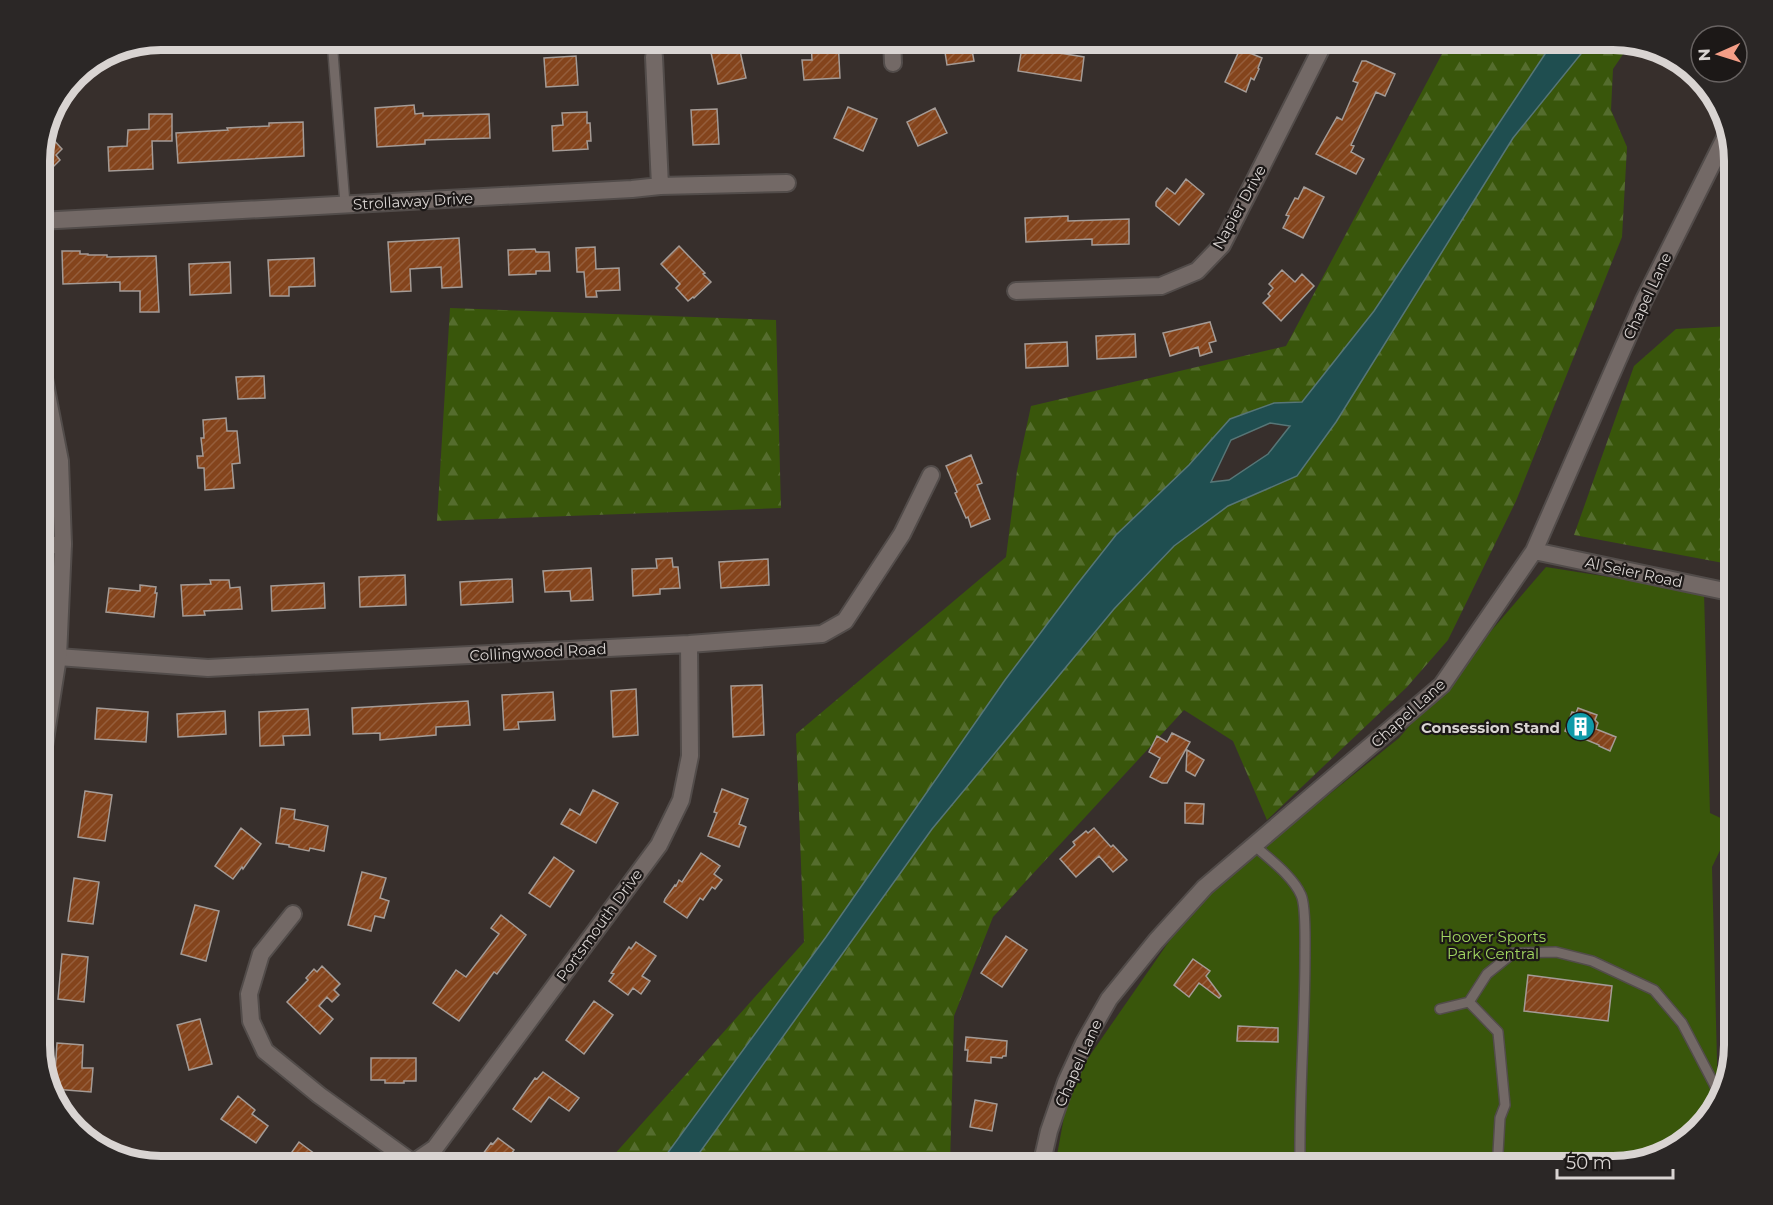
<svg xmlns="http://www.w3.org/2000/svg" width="1773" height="1205" font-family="Montserrat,sans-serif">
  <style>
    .forest { fill: url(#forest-firs) }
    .green { fill: #39560b }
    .water { fill: #1f4e50; stroke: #577677; stroke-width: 1.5; fill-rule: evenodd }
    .building { fill: url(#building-hatch); stroke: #a49b96; stroke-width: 1.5 }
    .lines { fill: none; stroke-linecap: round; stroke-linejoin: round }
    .service-casing { stroke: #524c4a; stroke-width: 12 }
    .minor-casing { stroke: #524c4a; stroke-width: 20 }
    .tertiary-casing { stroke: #524c4a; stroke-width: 20 }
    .service { stroke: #736966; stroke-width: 9 }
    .minor { stroke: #736966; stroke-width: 16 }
    .tertiary { stroke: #736966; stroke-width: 16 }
    .labels { text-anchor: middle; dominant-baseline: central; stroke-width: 4.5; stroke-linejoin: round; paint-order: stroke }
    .street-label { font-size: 15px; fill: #d9d4d2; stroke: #1c1817 }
    .poi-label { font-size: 15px; font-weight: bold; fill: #d9d4d2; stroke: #1c1817; text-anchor: end }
    .park-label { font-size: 15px; fill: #a2d761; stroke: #1c1817 }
    .rim { fill: none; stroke: #d9d4d2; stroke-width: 8 }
  </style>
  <defs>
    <pattern id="forest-firs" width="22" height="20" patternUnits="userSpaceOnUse" patternTransform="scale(1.5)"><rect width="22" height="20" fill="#39560b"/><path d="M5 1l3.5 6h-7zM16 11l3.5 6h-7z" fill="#556d2e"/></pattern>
    <pattern id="building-hatch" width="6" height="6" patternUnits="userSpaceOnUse" patternTransform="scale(1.5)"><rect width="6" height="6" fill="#84441c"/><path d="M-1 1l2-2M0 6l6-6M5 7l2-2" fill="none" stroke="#955e3c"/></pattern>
  </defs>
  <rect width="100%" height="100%" fill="#372f2c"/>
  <path class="forest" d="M1450,39h105l-181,272 -72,91 -28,1 -44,16 -41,46 -73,70 -41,52 -70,93 -179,257 -168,229h-54l200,-224 -8,-208 210,-177 11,-86 14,-65 255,-60z
    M1593,39h20l17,5 -17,25 -2,41 16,37 -5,90 -106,264 -68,139 -41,47 -140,133 -34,-79 -49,-31 -191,207 -39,99 -4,150h-260l242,-337 182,-220 60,-63 54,-40 69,-30 39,-54 177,-284z
    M450,308l326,12 5,188 -344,13z
    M1731,326l3,3v236l-160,-30 60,-169 42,-37z"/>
  <path class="green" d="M1546,567l158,25 6,221 17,8 3,4 -1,7 -17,35 6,231 -5,14 -40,38 -60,16h-558l15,-82 127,-183 202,-163z"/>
  <path class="water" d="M1555,39h38l-80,99 -177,284 -39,54 -69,30 -54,40 -60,63 -182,220 -242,337h-32l168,-229 179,-257 70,-93 41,-52 73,-70 41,-46 44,-16 28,-1 72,-91zM1270,423l20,3 -22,28 -39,26 -18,2 20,-42z"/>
  <path class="building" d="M811,39h27l2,39 -36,2 -2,-20h10z
    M943,39h27l4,22 -27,4z
    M738,42l8,36 -28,6 -8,-36z
    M1022,47l62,10 -3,24 -63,-10z
    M1240,49l22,9 -4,10 1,1 -5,11 -3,-2 -5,14 -21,-10z
    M576,56l2,29 -32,2 -2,-29z
    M1362,61h4l29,13 -10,22 -9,-4 -25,53 3,1 -3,6 13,7 -8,15 -40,-20 21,-37 5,3 16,-37 -5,-2z
    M414,105l1,9 8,-1v3l66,-2 1,24 -65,2v4l-48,3 -2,-39z
    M848,107l29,12 -14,32 -29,-13z
    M935,108l12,25 -29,13 -11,-24z
    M717,109l2,35 -26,1 -2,-35z
    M587,112v11h3l1,18h-4l1,8 -35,2 -1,-25 11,-1 -1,-12z
    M149,114h23v27h-20l1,28 -44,2 -1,-24 19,-1 1,-16 21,-1z
    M303,122l1,34 -126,7 -2,-30 52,-3 -1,-2 42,-2v-3z
    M51,137l11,12 -6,6 4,5 -15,15 -6,-7v-15l2,-7z
    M1186,179l18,15 -25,31 -23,-19v-4l11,-14 8,6z
    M1304,187l20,10 -21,41 -20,-10 6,-12 -3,-1 9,-17 3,1z
    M1068,216v5l61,-2v25l-37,1v-6l-66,3 -1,-24z
    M459,238l3,49 -20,1 -1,-21 -31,2 1,22 -20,1 -3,-50z
    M679,246l26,27 -2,1 8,8 -17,16 -1,-1 -5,4 -12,-13 4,-4 -19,-20z
    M595,247l1,22 23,-1 1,22 -24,1 1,6h-11l-2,-25h-7l-1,-24z
    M535,249l1,3h13l1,19h-14v3l-27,1 -1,-25z
    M62,251h18v3h8v1h19v2l49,-1 3,56h-19v-21h-20v-9l-57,2z
    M314,258l1,28 -26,1v9h-19l-2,-36z
    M230,262l1,31 -41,2 -1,-31z
    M1282,270l13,12 7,-8 12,12 -33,35 -18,-18 7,-7 -2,-2 5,-6 -4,-4z
    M1210,322l6,19 -7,2 3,9 -12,4 -2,-9 -28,9 -7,-23z
    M1135,334l1,23 -39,2 -1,-23z
    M1067,342l1,24 -42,2 -1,-24z
    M264,376l1,22 -27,1 -2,-22z
    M226,418l1,13h10l3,32 -8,1 2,24 -29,2 -1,-22h-6l-1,-12h6l-2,-18h3l-1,-18z
    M971,455l11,28 -5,2 13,34 -19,8 -3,-10 -2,1 -11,-25 2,-1 -11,-26z
    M672,558l1,9h5l2,21 -20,1v5l-27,2 -1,-27 25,-1 -1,-9z
    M768,559l1,26 -48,3 -2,-26z
    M591,568l2,32 -22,1 -1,-10 -25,1 -2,-21z
    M405,575l1,30 -46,2 -1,-30z
    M512,579l1,23 -52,3 -1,-23z
    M210,580h19l1,8 10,-1 2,22 -38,2 1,4 -22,1 -2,-31 30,-1z
    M324,583l1,25 -53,3 -1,-25z
    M140,585l16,2 -1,6h2l-3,24 -48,-5 3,-24 31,3z
    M762,685l2,50 -31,2 -2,-51z
    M636,689l2,46 -25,2 -2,-46z
    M553,692l2,28 -37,2 1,7 -15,1 -2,-35z
    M468,701l2,24 -34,2v8l-56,5v-7l-27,1 -1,-26z
    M97,708l51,4 -2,30 -51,-3z
    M1578,708l19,7 -2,5 3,3 -2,6 20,8 -6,14 -11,-5v-1l-34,-14 7,-19 4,1z
    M308,709l2,26 -27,1 1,9 -24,1 -1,-34z
    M225,711l1,23 -48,3 -1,-23z
    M1172,733l18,9 -23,41h-5l-12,-6 10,-19 -11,-6 8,-16 10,6z
    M1187,750l17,10 -9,16 -9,-5z
    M722,789l26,10 -9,25 7,3 -7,20 -31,-11 9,-23 -3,-1z
    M593,790l25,13 -22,40 -35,-19 9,-15 10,6z
    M85,791l27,4 -7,46 -27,-4z
    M1185,803l19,1 -1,20 -18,-1z
    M281,808l14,2 -1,9 34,7 -4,25 -14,-3 -1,3 -20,-4v-2l-13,-2z
    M241,828l20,16 -18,25 -1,-2 -9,12 -18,-13z
    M1094,828l17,19 2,-2 14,15 -14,12 -14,-16 -23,21 -16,-18 15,-14 -2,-3 13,-11 2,2z
    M701,853l19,13 -6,8 8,6 -7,9 -3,-2 -9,13 -3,-2 -13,20 -23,-16 1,-3 10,-14 1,1 3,-6 3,2z
    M554,857l20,14 -24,36 -21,-14z
    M362,872l24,6 -6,20 9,3 -5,17 -9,-2 -4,15 -23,-6z
    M74,878l25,4 -6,42 -25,-3z
    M195,905l24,6 -13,50 -25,-7z
    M501,915l25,20 -29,39 -3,-2 -35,49 -26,-18 23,-33 10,7 33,-43 -8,-6z
    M1006,936l21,14 -25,37 -21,-14z
    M636,942l20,14 -14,20 8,5 -9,13 -8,-6 -5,7 -19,-14 5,-7 -3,-1 18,-26 2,2z
    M62,954l26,3 -4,45 -26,-3z
    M1193,959l17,12 -4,5 15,20 -2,2 -20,-15 -10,14 -15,-12z
    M322,966l18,18 -6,6 5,5 -7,7 -5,-5 -8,9 14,13 -13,15 -33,-32 21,-22 -2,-2 8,-9 3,3z
    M1528,975l84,11 -4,35 -84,-10z
    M594,1001l19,14 -29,39 -18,-14z
    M200,1019l12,45 -23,6 -12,-45z
    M1238,1026l40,2v14l-41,-1z
    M966,1037l41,4 -1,15h-3l-1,2 -11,-1v6l-24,-2 1,-11h-3z
    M57,1043l26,2 -1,23h11l-2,24 -37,-3z
    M371,1058h45v23h-12v2h-19v-3h-14z
    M543,1072l36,26 -10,13 -20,-14 -18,25 -18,-13 22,-31 2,1z
    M238,1096l17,14 -3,4 16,12 -12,17 -35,-24z
    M975,1100l22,4 -5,27 -22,-4z
    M498,1138l16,12 -12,16h-28l17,-23 2,1z
    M299,1142l32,24h-49z"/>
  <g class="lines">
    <defs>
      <path id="service" d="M329,39l4,14 12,151
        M1254,845c15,14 39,31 47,50 5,10 4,47 4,59 0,71 -6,141 -5,212
        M1440,1009l29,-7
        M1503,1166l-5,-13 2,-35 5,-13 -7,-73 -29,-30 18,-28 26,-21 43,-1 36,9 62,29 28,33 32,61 5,11"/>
      <path id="minor" d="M892,39l1,24
        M654,57l6,129
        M39,221l593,-32 28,-3 127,-3
        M1016,291l145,-5 36,-15 25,-26 104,-206
        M39,547l24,-3
        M58,657l150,11 481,-24 133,-10 23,-13 57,-87 29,-59
        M293,914l-32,40 -12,40 2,27 14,30 54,44 94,68
        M412,1166l1,-3 22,-15 224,-303 22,-45 9,-44 -1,-112"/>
      <path id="tertiary" d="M39,353l21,108 3,83 -5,113 -19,121
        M1534,551l200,42
        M1041,1166l8,-35 17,-49 18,-39 25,-44 47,-58 49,-54 237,-202 92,-134 110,-251 84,-168"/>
    </defs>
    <use href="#service" class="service-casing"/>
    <use href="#minor" class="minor-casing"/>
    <use href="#tertiary" class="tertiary-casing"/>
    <use href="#service" class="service"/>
    <use href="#minor" class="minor"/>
    <use href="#tertiary" class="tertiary"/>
  </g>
  <defs>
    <symbol id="building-disc" viewBox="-11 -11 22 22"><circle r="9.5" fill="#0f9aa8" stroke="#1c1817"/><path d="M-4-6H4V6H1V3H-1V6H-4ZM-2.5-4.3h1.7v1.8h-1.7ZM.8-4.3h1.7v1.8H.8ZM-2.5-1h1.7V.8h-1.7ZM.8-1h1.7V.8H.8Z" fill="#fff"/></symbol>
  </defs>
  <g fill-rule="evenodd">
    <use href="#building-disc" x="1564" y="710" width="33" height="33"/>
  </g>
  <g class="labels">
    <g class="street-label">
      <text transform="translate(413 201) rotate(-3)">Strollaway Drive</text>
      <text transform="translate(1239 207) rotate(-61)">Napier Drive</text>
      <text transform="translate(1647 296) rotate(-65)">Chapel Lane</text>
      <text transform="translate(1634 572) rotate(12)">Al Seier Road</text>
      <text transform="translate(538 652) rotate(-3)">Collingwood Road</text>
      <text transform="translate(1408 713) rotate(-42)">Chapel Lane</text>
      <text transform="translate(599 925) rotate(-54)">Portsmouth Drive</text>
      <text transform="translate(1078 1063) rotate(-66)">Chapel Lane</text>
    </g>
    <g class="poi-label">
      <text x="1560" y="727">Consession Stand</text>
    </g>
    <g class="park-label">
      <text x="1493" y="936">Hoover Sports<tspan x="1493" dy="17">Park Central</tspan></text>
    </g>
  </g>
  <path d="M0 0H1773V1205H0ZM161 50H1613A111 111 0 0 1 1724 161V1045A111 111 0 0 1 1613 1156H161A111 111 0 0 1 50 1045V161A111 111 0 0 1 161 50Z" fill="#2b2726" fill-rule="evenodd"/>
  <path class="rim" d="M161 50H1613A111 111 0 0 1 1724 161V1045A111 111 0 0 1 1613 1156H161A111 111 0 0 1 50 1045V161A111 111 0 0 1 161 50Z"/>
  <g transform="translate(1719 54) rotate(267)"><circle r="28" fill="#1c1817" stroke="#686362" stroke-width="1.5"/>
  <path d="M0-4.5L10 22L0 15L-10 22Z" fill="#f49e87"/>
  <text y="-9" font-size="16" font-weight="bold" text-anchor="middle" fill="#d9d4d2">N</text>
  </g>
  <path d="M1557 1169v9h116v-9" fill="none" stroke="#d9d4d2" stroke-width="3"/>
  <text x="1566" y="1169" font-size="18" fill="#d9d4d2" stroke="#1c1817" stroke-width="4.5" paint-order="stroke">50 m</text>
</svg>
